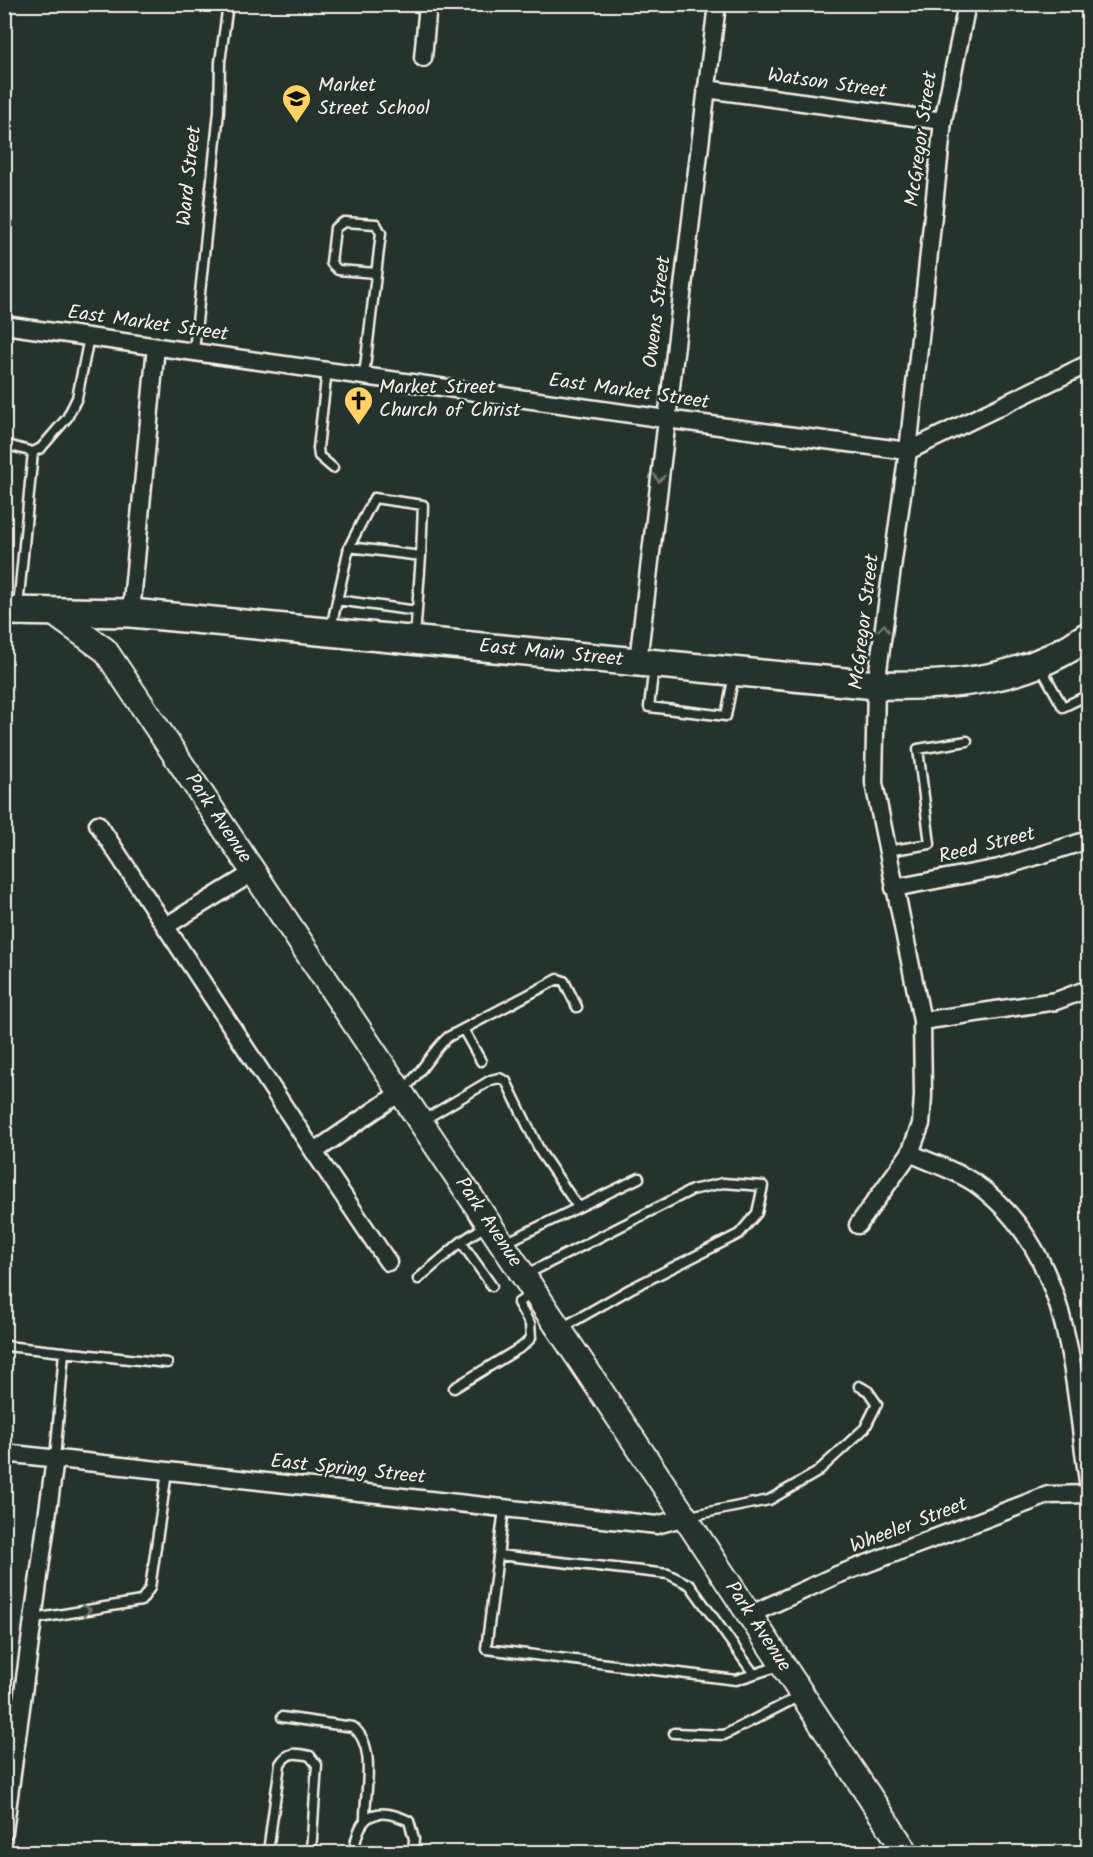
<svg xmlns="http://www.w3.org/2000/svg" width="1093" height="1857" font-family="Kalam,sans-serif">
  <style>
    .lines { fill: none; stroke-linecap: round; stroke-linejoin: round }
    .lane-casing { stroke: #f4f1e8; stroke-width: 13 }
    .street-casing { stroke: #f4f1e8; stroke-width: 21 }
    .secondary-casing { stroke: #f4f1e8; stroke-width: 28 }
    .primary-casing { stroke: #f4f1e8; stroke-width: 32 }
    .lane { stroke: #26332d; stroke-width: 8 }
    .street { stroke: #26332d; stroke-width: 16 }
    .secondary { stroke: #26332d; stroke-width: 24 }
    .primary { stroke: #26332d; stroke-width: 27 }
    .oneway { stroke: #6e766e }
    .labels { text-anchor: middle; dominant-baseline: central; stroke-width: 5; stroke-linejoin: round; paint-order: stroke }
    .street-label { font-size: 20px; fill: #f4f1e8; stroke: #26332d }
    .poi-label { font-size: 20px; fill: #f4f1e8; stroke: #26332d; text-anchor: start }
  </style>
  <rect width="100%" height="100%" fill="#26332d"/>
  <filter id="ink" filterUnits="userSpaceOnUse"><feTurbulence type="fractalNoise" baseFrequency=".0167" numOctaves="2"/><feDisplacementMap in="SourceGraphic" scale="12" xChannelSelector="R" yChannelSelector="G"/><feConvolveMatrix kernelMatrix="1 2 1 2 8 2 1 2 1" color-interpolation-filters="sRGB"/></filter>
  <g filter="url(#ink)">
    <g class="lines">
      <defs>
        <path id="lane" d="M194,351l25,-240 1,-49 8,-58
          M327,370l-9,78 1,8 14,12
          M364,376l17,-143 -5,-9 -32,-2 -9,6 -4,35 7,7 38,3
          M4,444l29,8 8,-4 26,-30 10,-20 12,-61
          M349,547l25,-49 49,7 -2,51
          M337,600l80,11
          M18,607l15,-155
          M331,628l18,-81 72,9 -6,81
          M654,666l-5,41 77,9 8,-42
          M1040,666l23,41 25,-12
          M887,851l43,-7 -12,-95 49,-8
          M463,1029l18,32
          M403,1090c18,-16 27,-37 45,-53l110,-58 6,2 13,26
          M422,1121l69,-41 8,-2 7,3 35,72 37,54
          M461,1242l31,44
          M505,1243l134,-65
          M525,1275l167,-85 31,-7 40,3 -6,27 -18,21 -109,55 -70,40
          M418,1279l43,-37 27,-18
          M6,1346l161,17
          M454,1388l69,-42 8,-8 -1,-14 -12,-21 16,-11
          M55,1459l9,-107
          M504,1509l-18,140 250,31 43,-14
          M689,1516l80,-16 47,-27 49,-45 12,-24 -9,-13 -9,-5
          M498,1555l170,19 22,11 64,89
          M34,1619l107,-18 9,-13 17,-116
          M282,1717l71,10c24,19 12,63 12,91
          M674,1733l50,2 78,-40
          M268,1852l12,-88c8,-13 16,-11 30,-8l7,9 -6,87
          M354,1852c4,-36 20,-48 55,-31l5,18 -1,13"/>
        <path id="street" d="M423,58l5,-54
          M706,89l237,32
          M4,325l662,94 242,32 180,-87
          M131,613l25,-267
          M638,661l79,-657
          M98,824l216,328 87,-60
          M894,888l105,-20 89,-28
          M166,926l88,-54
          M922,1021l134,-20 32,-12
          M314,1152l74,110
          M910,1153c21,10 48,18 66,31 96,69 96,191 112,297
          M858,1225l52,-72 11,-29 2,-28 -1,-75 -48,-238 2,-98 32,-234 35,-330 24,-117
          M4,1453l653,72 28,-8
          M749,1615l88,-40 211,-80 40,-1
          M4,1832l51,-373"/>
        <g id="secondary">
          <path id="s1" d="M52,612l53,38 580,867 221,335"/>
        </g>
        <g id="primary">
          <path id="s2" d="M4,611l127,2 745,72c75,2 150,-4 212,-49"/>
        </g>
      </defs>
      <use href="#lane" class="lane-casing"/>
      <use href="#street" class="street-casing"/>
      <use href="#secondary" class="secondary-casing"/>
      <use href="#primary" class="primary-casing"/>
      <use href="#lane" class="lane"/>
      <use href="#street" class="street"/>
      <use href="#secondary" class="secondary"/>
      <use href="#primary" class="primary"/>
    </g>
    <defs><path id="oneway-chevron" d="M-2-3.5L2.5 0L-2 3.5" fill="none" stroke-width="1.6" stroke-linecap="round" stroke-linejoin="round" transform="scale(1.5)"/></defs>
    <g class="oneway">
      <use href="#oneway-chevron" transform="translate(659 478) rotate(97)"/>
      <use href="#oneway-chevron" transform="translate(884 628) rotate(-82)"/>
      <use href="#oneway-chevron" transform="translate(87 1610) rotate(-9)"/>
    </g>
  </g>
  <defs>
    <symbol id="school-pin" viewBox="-11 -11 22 30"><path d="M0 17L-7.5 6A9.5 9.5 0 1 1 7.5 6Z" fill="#ffd166" stroke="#26332d"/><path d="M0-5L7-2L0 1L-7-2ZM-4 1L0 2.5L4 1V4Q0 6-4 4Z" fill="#111"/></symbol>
    <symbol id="church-pin" viewBox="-11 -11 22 30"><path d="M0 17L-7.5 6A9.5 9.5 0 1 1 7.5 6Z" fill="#ffd166" stroke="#26332d"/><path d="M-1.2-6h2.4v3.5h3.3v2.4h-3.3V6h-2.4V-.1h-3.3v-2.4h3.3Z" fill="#111"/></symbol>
  </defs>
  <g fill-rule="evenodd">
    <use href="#school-pin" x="280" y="82" width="33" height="45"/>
    <use href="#church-pin" x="342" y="384" width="33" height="45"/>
  </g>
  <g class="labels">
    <g class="street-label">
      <text transform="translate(827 84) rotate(8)">Watson Street</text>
      <text transform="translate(922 139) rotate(-82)">McGregor Street</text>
      <text transform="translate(190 176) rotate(-84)">Ward Street</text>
      <text transform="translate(658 312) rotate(-83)">Owens Street</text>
      <text transform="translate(148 324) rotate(8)">East Market Street</text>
      <text transform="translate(629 392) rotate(8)">East Market Street</text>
      <text transform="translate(865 622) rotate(-83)">McGregor Street</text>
      <text stroke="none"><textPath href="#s2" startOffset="549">East Main Street</textPath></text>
      <text stroke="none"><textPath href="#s1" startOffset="268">Park Avenue</textPath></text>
      <text transform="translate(987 846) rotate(-14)">Reed Street</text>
      <text stroke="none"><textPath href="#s1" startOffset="754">Park Avenue</textPath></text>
      <text transform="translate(348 1470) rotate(6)">East Spring Street</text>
      <text transform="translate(909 1526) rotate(-21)">Wheeler Street</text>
      <text stroke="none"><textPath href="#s1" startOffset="1240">Park Avenue</textPath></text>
    </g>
    <g class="poi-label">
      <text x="318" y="86">Market<tspan x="318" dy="23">Street School</tspan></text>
      <text x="379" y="388">Market Street<tspan x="379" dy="23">Church of Christ</tspan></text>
    </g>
  </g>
  <rect width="1093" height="1857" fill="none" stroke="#26332d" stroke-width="24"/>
  <rect x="12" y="12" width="1069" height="1833" fill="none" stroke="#f4f1e8" stroke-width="2" filter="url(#ink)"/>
</svg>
